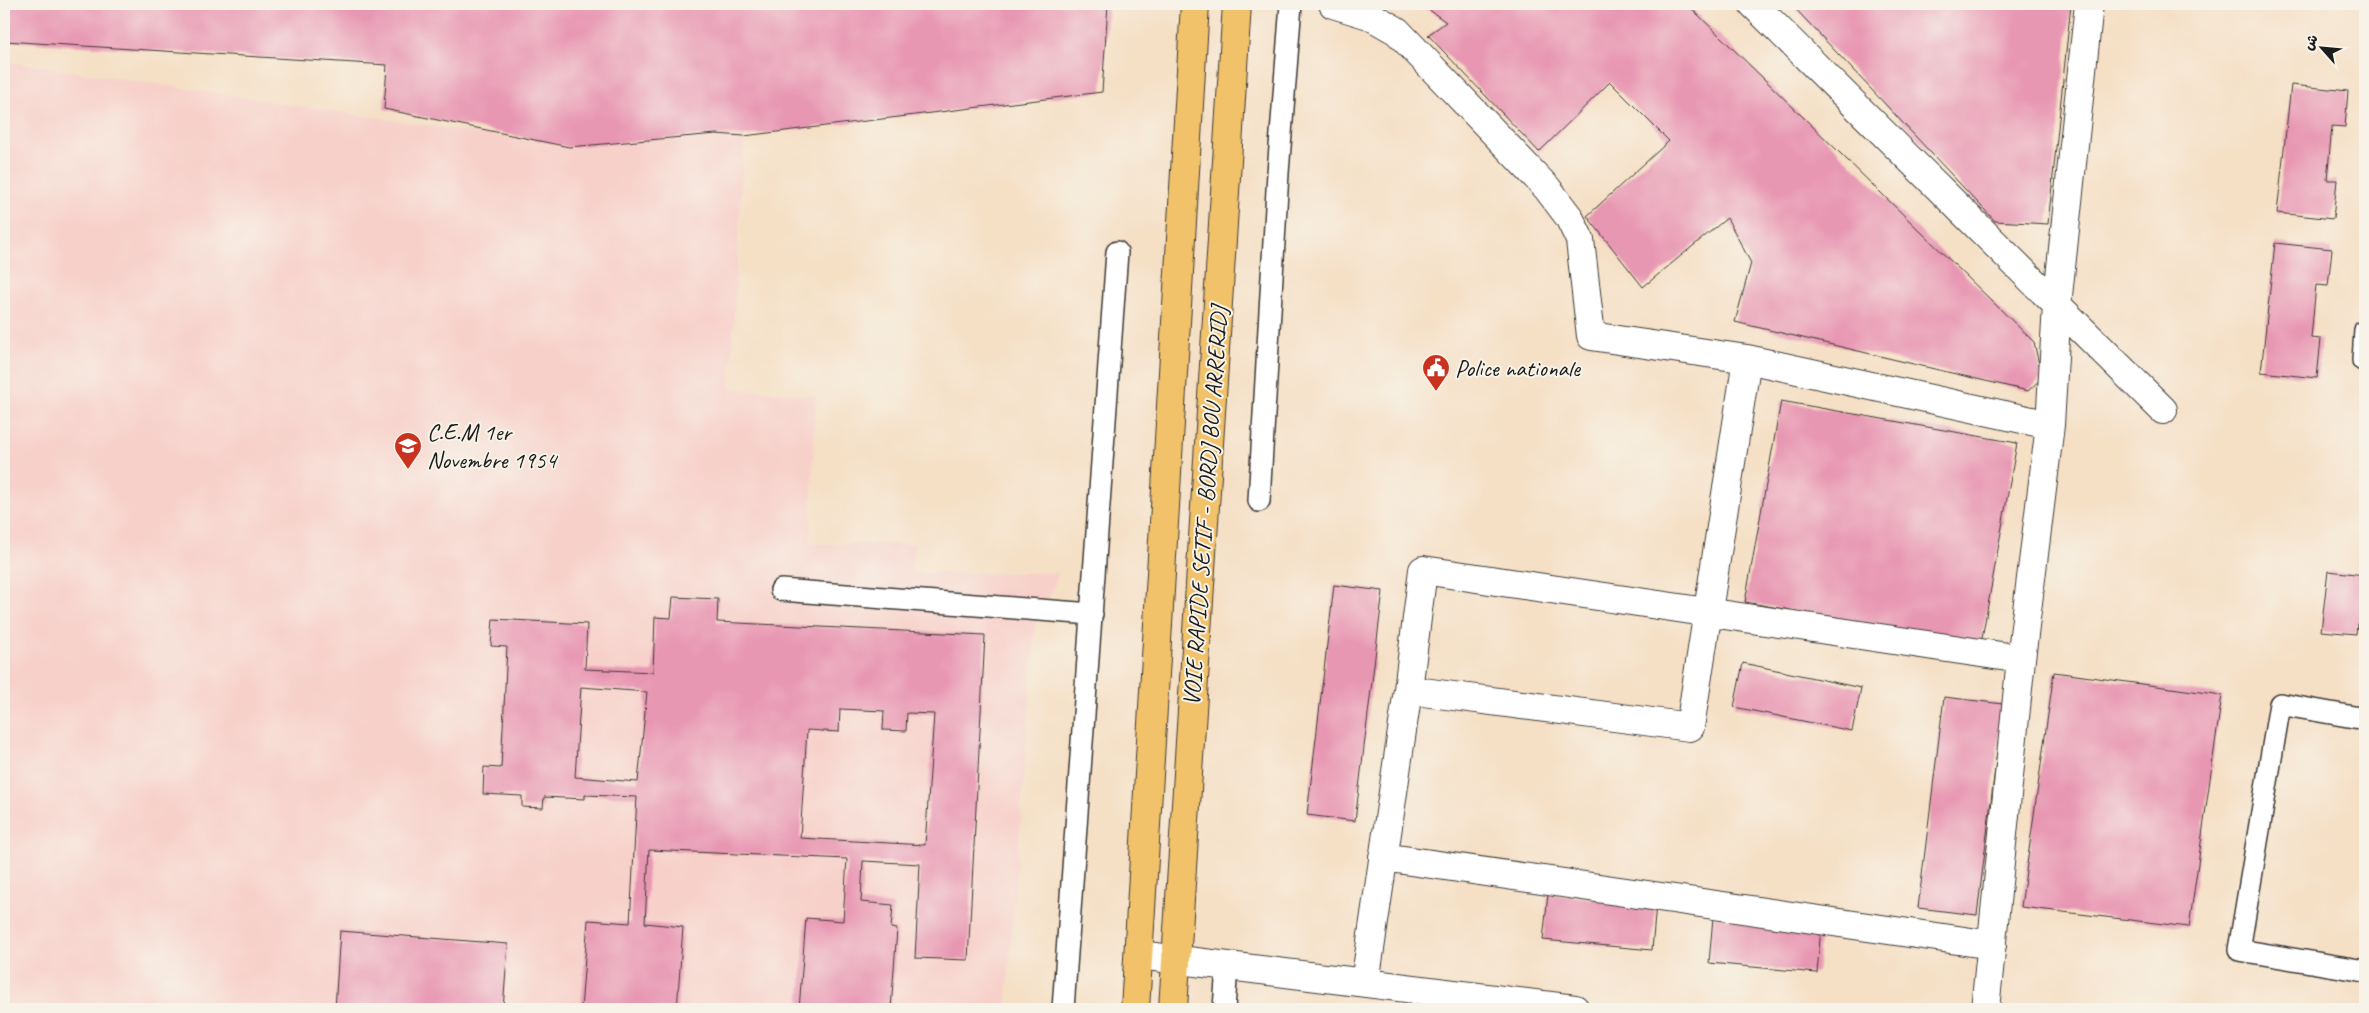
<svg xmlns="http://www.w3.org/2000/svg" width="2369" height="1013" font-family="Caveat,'Playpen Sans Arabic',sans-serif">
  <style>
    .built { fill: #f7d0ca }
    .building { fill: #e897b3; fill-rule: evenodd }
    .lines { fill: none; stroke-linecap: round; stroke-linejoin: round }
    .lane-casing { stroke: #3d3935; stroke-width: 24 }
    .street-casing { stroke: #3d3935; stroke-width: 30 }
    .highway-casing { stroke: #3d3935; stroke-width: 30 }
    .lane { stroke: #fff; stroke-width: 21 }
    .street { stroke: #fff; stroke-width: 28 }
    .highway { stroke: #f2c26a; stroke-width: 28 }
    .labels { text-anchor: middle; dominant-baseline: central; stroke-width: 4; stroke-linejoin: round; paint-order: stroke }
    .poi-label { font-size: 24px; fill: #1c1c1c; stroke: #f7f3e8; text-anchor: start }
    .street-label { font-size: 24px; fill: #1c1c1c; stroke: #f7f3e8 }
  </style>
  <rect width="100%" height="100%" fill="#f7f3e8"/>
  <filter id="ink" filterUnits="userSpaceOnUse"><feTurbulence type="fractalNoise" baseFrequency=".02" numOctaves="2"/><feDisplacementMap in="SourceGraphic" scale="10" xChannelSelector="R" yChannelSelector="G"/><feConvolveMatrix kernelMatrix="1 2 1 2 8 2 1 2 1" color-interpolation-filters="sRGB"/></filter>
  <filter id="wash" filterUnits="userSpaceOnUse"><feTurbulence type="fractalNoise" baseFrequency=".0096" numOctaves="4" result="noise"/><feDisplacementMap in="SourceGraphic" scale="20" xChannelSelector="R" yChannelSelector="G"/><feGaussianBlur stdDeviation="1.12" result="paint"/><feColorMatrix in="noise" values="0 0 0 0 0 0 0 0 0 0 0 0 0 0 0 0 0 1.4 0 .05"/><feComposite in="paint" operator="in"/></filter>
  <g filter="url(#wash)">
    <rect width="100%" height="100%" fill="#f5dfc5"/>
    <path class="built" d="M4,61l565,86 147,-13 28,2 -14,252 85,8 -5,148h104l-3,29h148l-24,55 -29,381h-1002z"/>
    <g id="blocks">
      <path class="building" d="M4,4h1104l-6,88 -358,44 -28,-2 -147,13 -185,-38 3,-44 -383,-24z
        M1421,4h266l347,338 8,36 -14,13 -293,-69 16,-59 -24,-45 -84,69 -56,-71 82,-75 -59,-59 -71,70 -111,-117 18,-13z
        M1791,4h280l-23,220 -53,-3z
        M2291,85l57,6 -3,36 -13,-1 -5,54h10l-4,39 -56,-6z
        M2275,243l57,6 -4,37 -12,-1 -5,53 10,1 -4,39 -56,-6z
        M1781,401l236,42 -36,201 -236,-42z
        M2328,571l37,4v50l-8,-1 -1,10 -35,-3z
        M1334,585l49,6 -28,230 -48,-6z
        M673,597l45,2 -1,23 268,13 -17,325 -53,-2 5,-94 -57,-3 -2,41 32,3 -2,23 6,1 -6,80h-92l7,-91 37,3 4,-62 -198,-9 -4,73 38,4 -6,82h-96l7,-89 42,3 7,-126 -52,-2v4l-41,-2 -1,11 -21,-1v-11l-39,-2 1,-27 17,1 6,-121 -16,-1 2,-27 94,5 -2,45 68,3 2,-55 16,1zM581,687l66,5 -9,90 -63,-5zM840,709l44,2 -1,19 23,1 1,-18 27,1 -9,131 -125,-7 7,-108 32,2z
        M1743,663l118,25 -9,43 -118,-24z
        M2054,672l168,23 -33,232 -168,-20z
        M1944,697l59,7 -26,211 -59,-7z
        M1548,894l108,10 -4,46 -109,-10z
        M1713,917l108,10 -4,46 -108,-10z
        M340,931l168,13 -5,65h-168z"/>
    </g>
  </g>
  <g filter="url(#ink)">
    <use href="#blocks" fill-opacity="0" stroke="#3d3935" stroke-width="1"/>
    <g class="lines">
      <defs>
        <path id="lane" d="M2365,330l-2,30 2,1
          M1259,501l19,-328 13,-169
          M781,590l311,24
          M2365,719l-85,-15 -41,246 126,21
          M1063,1009l54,-757
          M1224,1009l3,-43"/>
        <path id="street" d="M1333,4l36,11 28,16 150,157 22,29 11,23 11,96 156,23 303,66
          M1753,4l410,406
          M1408,690l282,37 57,-368
          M1383,857l609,88
          M1139,955l436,54
          M1365,983l43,-293 15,-120 598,89
          M1985,1009l36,-350 29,-234 7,-120 32,-301"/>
        <path id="highway" d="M1135,1009l60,-1005
          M1173,1009l64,-1005"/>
      </defs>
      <use href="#lane" class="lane-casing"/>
      <use href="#street" class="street-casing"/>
      <use href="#highway" class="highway-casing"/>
      <use href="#lane" class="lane"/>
      <use href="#street" class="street"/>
      <use href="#highway" class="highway"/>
    </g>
  </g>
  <defs>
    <symbol id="civic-pin" viewBox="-11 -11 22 30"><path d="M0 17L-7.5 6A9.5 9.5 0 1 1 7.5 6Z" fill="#c8321e" stroke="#f7f3e8"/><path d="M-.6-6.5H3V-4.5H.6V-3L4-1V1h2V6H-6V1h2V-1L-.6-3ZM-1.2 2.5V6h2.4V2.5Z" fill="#fff"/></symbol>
    <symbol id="school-pin" viewBox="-11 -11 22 30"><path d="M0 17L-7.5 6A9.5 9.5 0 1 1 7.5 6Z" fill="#c8321e" stroke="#f7f3e8"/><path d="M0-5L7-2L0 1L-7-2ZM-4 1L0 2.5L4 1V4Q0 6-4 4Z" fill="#fff"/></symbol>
  </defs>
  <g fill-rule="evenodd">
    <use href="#civic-pin" x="1420" y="352" width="32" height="43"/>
    <use href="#school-pin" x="392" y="430" width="32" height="43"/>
  </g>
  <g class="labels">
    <g class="poi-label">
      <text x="1455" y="368">Police nationale</text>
      <text x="427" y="432">C.E.M 1er<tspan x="427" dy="28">Novembre 1954</tspan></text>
    </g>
    <g class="street-label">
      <text transform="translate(1205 506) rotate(-86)">VOIE RAPIDE SETIF - BORDJ BOU ARRERIDJ</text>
    </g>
  </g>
  <rect width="2369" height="1013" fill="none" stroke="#f7f3e8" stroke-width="20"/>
  <g transform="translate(2322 48) rotate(297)" stroke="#f7f3e8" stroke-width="4" paint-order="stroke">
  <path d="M0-4L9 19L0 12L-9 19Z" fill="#1c1c1c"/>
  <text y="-8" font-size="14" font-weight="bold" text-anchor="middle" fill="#1c1c1c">ش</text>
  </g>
</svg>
